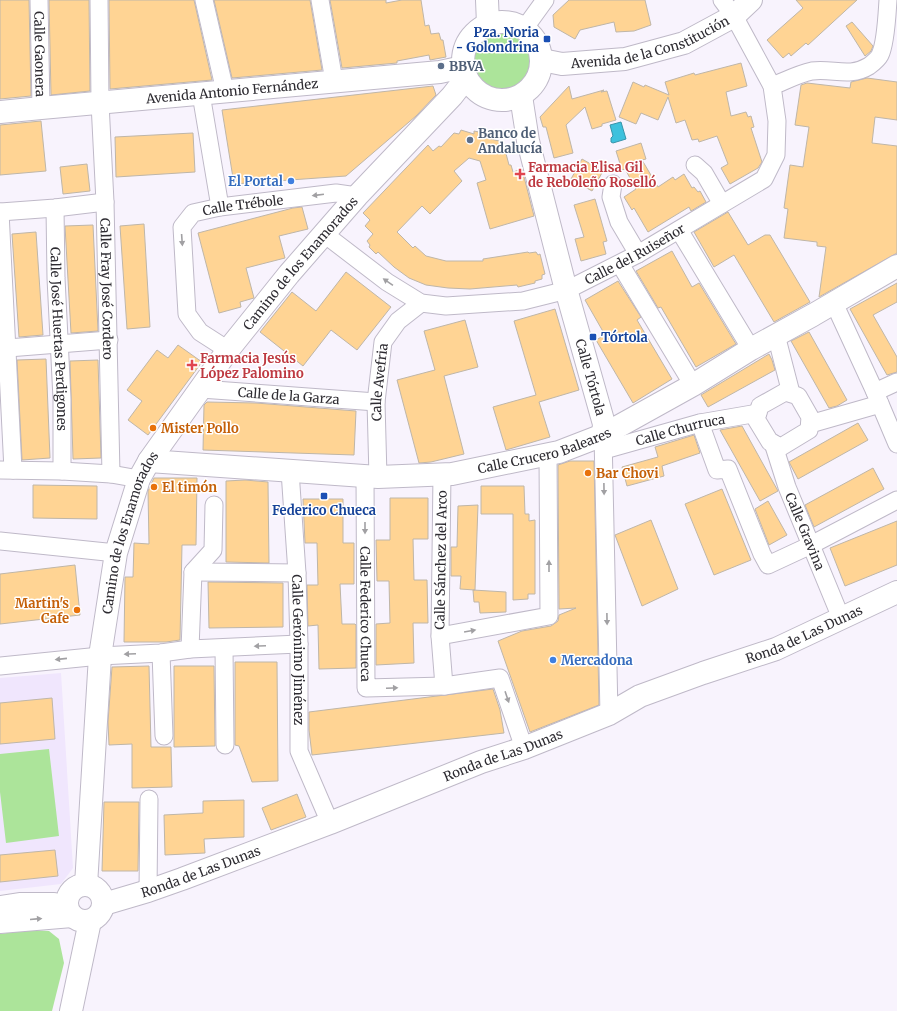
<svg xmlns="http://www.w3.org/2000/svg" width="897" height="1011" font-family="Merriweather,serif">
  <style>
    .built { fill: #f0e6fd }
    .green { fill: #ace49a }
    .water { fill: #3dc1dd; stroke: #3894aa }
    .building { fill: #ffd494; stroke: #bfb6a8 }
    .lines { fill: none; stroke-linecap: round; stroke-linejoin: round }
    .street-casing { stroke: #bfb9c8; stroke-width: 19 }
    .secondary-casing { stroke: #bfb9c8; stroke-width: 24 }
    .street { stroke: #fff; stroke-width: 17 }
    .secondary { stroke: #fff; stroke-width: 22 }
    .oneway { fill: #a1a0a3 }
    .transit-dot { fill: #1a4fb4; stroke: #fff; stroke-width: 1.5 }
    .service-dot { fill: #5c6f8a; stroke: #fff; stroke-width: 1.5 }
    .health-dot { fill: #e0444e; stroke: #fff; stroke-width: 1.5 }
    .shop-dot { fill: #3f7fe0; stroke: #fff; stroke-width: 1.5 }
    .food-dot { fill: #e8710a; stroke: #fff; stroke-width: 1.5 }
    .labels { text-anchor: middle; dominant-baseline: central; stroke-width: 3; stroke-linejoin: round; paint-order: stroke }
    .transit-label { font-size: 13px; font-weight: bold; fill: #164399; stroke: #fff; text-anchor: end }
    .street-label { font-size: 13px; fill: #2e2c32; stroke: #fff }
    .service-label { font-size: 13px; font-weight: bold; fill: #4e5e75; stroke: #fff; text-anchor: start }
    .health-label { font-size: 13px; font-weight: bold; fill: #be3a42; stroke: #fff; text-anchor: start }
    .shop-label { font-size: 13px; font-weight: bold; fill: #366cbe; stroke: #fff; text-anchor: end }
    .food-label { font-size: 13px; font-weight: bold; fill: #c56008; stroke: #fff; text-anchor: start }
  </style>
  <rect width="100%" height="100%" fill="#f8f3fd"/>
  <path class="built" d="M61,673l12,195 -12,16 -61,7v-213z"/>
  <path class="green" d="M474 62a28 28 0 1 1 56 0a28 28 0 1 1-56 0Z
    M49,749l10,87 -53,7 -6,-51v-38z
    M29,930l20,1 10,8 5,24 -12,48h-52v-77z"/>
  <path class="water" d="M621,122l5,17 -13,4 -2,-1v-4l2,-2 -3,-11z"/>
  <path class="building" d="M0,0h29l2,96 -31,3z
    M49,0h40l1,91 -39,4z
    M109,0h85l18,80 -102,9z
    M214,0h96l12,70 -90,8z
    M330,0h56v3l16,-3h19l4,26 4,-1 2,9 8,-1 2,7h2l3,17 -16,3 -1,-5 -32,6v2l-55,5z
    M569,0h76l6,25 -17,6 -18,1 -2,-10 -34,8 -5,9 -21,-12 -1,-12z
    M796,0h61l-49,45 -2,-2 -15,13 -2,-3 -6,5 -16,-18 36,-32z
    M852,22l21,24 -2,5 -6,5 -19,-30z
    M741,63l6,23 -21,6 5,24 15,-4 2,5 3,-1 3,11 -3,1 11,34 -4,6 -28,16 -9,-16 7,-4 -11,-28 -18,6 -1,-3 -6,1 -7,-20 -9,3 -8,-26 -10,23 -17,-7 -5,11 -17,-7 14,-35 11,5 1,-2 24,10 -4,-13 29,-9 1,2z
    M867,78l30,4v38l-22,-3 -3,26 25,3v107l-78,44 7,-50 -9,-1v-4l-33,-4 4,-29 -4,-1 6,-43 13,2 6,-40 -14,-2 6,-40 6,-2 43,5 1,-6z
    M433,86l3,9 -20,21 -70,60 -112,8 -12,-74z
    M569,86l3,13 32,-9 -3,2 6,-1 9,29 -14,4v2l-10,3 -7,-22 -19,18 7,28 -19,5 -8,-31h-3l-3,-10z
    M41,121l5,50 -46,4v-50z
    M461,130l13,4v-3l14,3 -1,4 12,3 5,5 5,19h2l2,7 9,-3 12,47 -44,13 -13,-46 9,-3 -6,-19 -11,-3 -15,13 8,10 -32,33 -8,-8 -25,26 16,16 2,-2 11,10 20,5h37v-2l45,-7 1,1 7,-1 2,3 2,-1 5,20 -3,1v4l-7,2v2l-17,4 -1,-2 -47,4 -22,-1 -22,-3 -17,-7 -15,-11 -16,-15 -2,2 -7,-7 1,-2 -3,-4 6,-7 -8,-8 5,-6 -7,-7 65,-68 5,6 6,-5 2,1 13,-14 5,1z
    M193,133l2,39 -79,5 -1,-40z
    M641,143l5,16 -4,1 16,27 15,-10 2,3 9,-6 8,14 2,-1 4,5 2,-1 6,11 -15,9 -2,-4 -41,25 -14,-24 -2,2 -8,-13 12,-8 -11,-20 -3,1 -6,-19z
    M582,159l21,12 -11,20 -21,-12z
    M87,164l3,27 -27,3 -3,-27z
    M595,199l12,42 -4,1 3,12 -25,7 -6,-22 9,-2 -10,-32z
    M302,207l6,22 -29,7 6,22 -39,10 8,30 -14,4 1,5 -22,6 -21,-80 95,-25z
    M728,212l20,33 17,-10h5l40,67 -36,20 -40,-67 -20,12 -20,-35z
    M144,224l6,103 -23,2 -7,-103z
    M93,225l5,106 -27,2 -6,-107z
    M36,232l7,103 -24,2 -7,-103z
    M672,251l20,36 7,-4 37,61 -40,23 -35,-60 -3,1 -22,-37z
    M346,272l45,35 -34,43 -26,-20 -28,36 -43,-34 32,-40 24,19z
    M618,281l23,36 -4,3 35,59 -39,24 -37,-63 9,-5 -20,-35z
    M897,283v19l-24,13 24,42v15l-10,3 -37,-66z
    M555,309l24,81 -40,12 11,35 -44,13 -13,-43 43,-12 -22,-74z
    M465,320l13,47 -34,9 20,78 -33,8 -12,1 -22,-83 38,-10 -11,-39z
    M809,332l38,68 -10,6 -8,2 -38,-67z
    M178,345l24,17 -54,73 -20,-15 14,-19 -15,-11 30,-40 11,8z
    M769,354l3,6 3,10 -67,37 -7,-12z
    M46,359l4,99 -28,2 -5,-100z
    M98,360l3,98 -28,1 -3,-98z
    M207,402l49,1 100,8 -2,44 -151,-5 1,-45z
    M858,423l10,17 -70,39 -9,-17z
    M742,426l36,65 -18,10 -40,-71z
    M694,435l6,18 -38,13 2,10 -37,10 -5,-19 36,-10 -3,-10z
    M570,461h24l5,244 -69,27 -32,-91 24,-10 29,-5 7,-5 1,-6 17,-7 -17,1 -1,-144z
    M873,468l11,21 -70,38 -9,-22z
    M154,478h43l-1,67h-14l-2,95 -14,2h-42l1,-65h8l1,-34 15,1 -1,-53z
    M245,480l23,2 1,81 -43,-1v-81z
    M33,485l64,1v33l-64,-1z
    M481,486h43l1,28h4v7l6,-1v74h-7v5l-15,1v-86h-32z
    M722,489l29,71 -37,15 -29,-71z
    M390,498h38v41h-15l1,41h13l1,43h-15l1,40 -38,2v-41l14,-1 -1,-42h-12l-1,-41h14z
    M303,499h40v44h11v41h-14l2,40h13l1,1v43l-37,1 -1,-44 -10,1 -1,-41h11l-1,-42h-12z
    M768,501l19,34 -18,10 -14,-36z
    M478,505l-3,85 -15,-1 1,-13h-10v-29h6l1,-41z
    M651,520l27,69 -36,17 -27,-71z
    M897,521v44l-52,21 -15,-38z
    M75,565l5,50 -80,9v-50z
    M208,582l75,1v44l-74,1z
    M473,590l33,2v20l-26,1 -1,-11h-5z
    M235,662h42l1,119 -26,1 -13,-36 -4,-1z
    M149,666l2,81h20l1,40 -40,1v-44l-23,1 -1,-23 4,-55z
    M174,666h40l1,80 -41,1z
    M493,689l7,21 4,23 -192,22 -3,-25v-18z
    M52,698l3,41 -55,5v-41z
    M297,794l9,23 -35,13 -9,-22z
    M244,800v37l-40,2 1,14 -40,2 -1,-40 39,-2v-12z
    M104,802h35l-1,69h-36z
    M55,850l3,26 -58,6v-27z"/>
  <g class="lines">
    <defs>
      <g id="street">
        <path id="s1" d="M39,0l2,108"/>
        <path id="s2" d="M99,0l1,103 5,99 6,272"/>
        <path d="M204,0l21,91"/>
        <path d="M320,0l14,81"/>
        <path d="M524,29l21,-29"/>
        <path d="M772,86c13,-5 26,-12 40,-15 21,-3 37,7 57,-5 4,-3 9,-7 11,-11 6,-12 7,-41 8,-55"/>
        <path d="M201,94l19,113"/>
        <path d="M695,165l9,8 18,31"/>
        <path d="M613,184l-2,13 8,25 19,32"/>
        <path id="s3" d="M55,208l1,70 6,121v72"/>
        <path d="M0,212l13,258"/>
        <path d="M0,212l55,-4 50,-6"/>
        <path d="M679,230l72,119"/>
        <path id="s4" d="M323,233l64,49 34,21 25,3 77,-5 44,-11 71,-36 126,-75 12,-24 1,-34 -5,-35 -38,-70 -12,-16"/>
        <path d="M620,264l73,121"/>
        <path d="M834,303l41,89 22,52"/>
        <path d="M776,335l15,58"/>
        <path d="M8,348l101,-8"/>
        <path id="s5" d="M228,350l-28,-18 -13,-18 -5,-87 11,-14 27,-6 116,-14 21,3"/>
        <path id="s6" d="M201,389l175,13"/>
        <path d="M785,392l13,4 12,21 -1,13 -28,17 -11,-5 -14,-23 4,-13z"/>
        <path d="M875,392l22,-10"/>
        <path d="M700,423l17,47 11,-1 34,85 6,11 43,-20 86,-45"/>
        <path d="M810,424l70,-20"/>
        <path d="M603,435l6,279"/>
        <path id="s7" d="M773,443l14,44 54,131"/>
        <path id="s8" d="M604,450l96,-27 58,-10"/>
        <path d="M0,470l62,1 49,3 28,5"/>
        <path id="s9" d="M290,471l7,102 2,71v107l31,72"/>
        <path d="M442,474l-2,162 109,-20 -1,-161"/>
        <path id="s10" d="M365,475l1,213 78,-2 56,-8 24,70"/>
        <path id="s11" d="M378,477l-2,-75 7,-60 15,-21 23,-18"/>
        <path d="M0,541l116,12"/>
        <path d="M193,572l104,1"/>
        <path d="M440,636l4,50"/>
        <path d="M224,648l1,97"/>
        <path d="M190,649l3,-77 20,-22 1,-45"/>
        <path d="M161,653l3,83"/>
        <path d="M0,666l100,-10 61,-3 29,-4 109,-5"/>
        <path d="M148,891l1,-92"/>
      </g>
      <g id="secondary">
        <path d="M487,0l1,24"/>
        <circle cx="502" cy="61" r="39"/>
        <path id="s12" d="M542,60l20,4 63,-5 59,-16 50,-27 17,-16"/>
        <path id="s13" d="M521,96l7,45 36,141 40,142 -1,11"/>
        <path id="s14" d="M0,112l41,-4 399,-36 23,-5"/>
        <path id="s15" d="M149,461l229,16 74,-3 107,-22 44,-17 90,-50 58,-36 62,-34 84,-49"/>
        <circle cx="85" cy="903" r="18"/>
        <path id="s16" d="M86,885l14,-229 16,-103 23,-74 10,-18 79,-111 61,-76 68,-78 95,-100 14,-18"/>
        <path id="s17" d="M104,904l44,-13 34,-12 148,-56 151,-61 43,-14 85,-34 31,-18 63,-23 73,-24 121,-57"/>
        <path d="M0,907l21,-3h33"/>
        <path d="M0,922l72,-6"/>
        <path d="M71,1011l19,-90"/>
      </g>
    </defs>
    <use href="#street" class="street-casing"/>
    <use href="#secondary" class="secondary-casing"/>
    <use href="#street" class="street"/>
    <use href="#secondary" class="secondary"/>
  </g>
  <defs><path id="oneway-solid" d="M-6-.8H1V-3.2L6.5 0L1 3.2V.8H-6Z"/></defs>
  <g class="oneway">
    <use href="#oneway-solid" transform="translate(318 195) rotate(173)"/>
    <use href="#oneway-solid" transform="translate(182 240) rotate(86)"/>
    <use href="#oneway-solid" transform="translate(388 282) rotate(-146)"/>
    <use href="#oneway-solid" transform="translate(604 489) rotate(89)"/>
    <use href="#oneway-solid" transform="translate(365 528) rotate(90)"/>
    <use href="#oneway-solid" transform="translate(549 566) rotate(-90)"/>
    <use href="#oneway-solid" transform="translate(607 619) rotate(89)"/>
    <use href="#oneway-solid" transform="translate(470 631) rotate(-10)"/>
    <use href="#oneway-solid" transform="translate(260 646) rotate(177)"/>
    <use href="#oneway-solid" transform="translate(130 654) rotate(177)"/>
    <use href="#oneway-solid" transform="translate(61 659) rotate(174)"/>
    <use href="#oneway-solid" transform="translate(392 688) rotate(-2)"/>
    <use href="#oneway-solid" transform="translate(507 697) rotate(71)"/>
    <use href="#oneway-solid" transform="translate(36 919) rotate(-5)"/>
  </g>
  <g class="transit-dot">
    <rect x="543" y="35" width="8" height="8" rx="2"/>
    <rect x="589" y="333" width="8" height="8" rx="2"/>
    <rect x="320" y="492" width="8" height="8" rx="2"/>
  </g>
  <g class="service-dot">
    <circle cx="441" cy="66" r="4"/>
    <circle cx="470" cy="140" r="4"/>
  </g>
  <g class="health-dot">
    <path d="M518 168h4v4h4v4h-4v4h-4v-4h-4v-4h4z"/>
    <path d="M190 359h4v4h4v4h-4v4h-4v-4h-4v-4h4z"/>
  </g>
  <g class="shop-dot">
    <circle cx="291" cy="181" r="4"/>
    <circle cx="553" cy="660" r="4"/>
  </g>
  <g class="food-dot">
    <circle cx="153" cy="428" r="4"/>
    <circle cx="588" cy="473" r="4"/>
    <circle cx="154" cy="487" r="4"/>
    <circle cx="77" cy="610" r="4"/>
  </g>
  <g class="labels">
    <g class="transit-label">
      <text x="539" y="32">Pza. Noria<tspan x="539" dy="15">- Golondrina</tspan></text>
      <text x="601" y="337" text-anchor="start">Tórtola</text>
      <text x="324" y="510" text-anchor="middle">Federico Chueca</text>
    </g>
    <g class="street-label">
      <text stroke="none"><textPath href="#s12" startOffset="112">Avenida de la Constitución</textPath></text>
      <text stroke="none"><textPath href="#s1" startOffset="54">Calle Gaonera</textPath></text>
      <text stroke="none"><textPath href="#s14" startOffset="233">Avenida Antonio Fernández</textPath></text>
      <text stroke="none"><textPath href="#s5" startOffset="211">Calle Trébole</textPath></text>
      <text stroke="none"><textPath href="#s4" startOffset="345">Calle del Ruiseñor</textPath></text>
      <text stroke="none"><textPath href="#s16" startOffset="681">Camino de los Enamorados</textPath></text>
      <text stroke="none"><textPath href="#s2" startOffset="289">Calle Fray José Cordero</textPath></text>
      <text stroke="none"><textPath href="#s3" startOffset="131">Calle José Huertas Perdigones</textPath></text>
      <text stroke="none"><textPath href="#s13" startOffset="290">Calle Tórtola</textPath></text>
      <text stroke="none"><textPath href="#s11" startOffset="95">Calle Avefria</textPath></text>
      <text stroke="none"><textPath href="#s6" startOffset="88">Calle de la Garza</textPath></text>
      <text stroke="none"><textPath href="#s8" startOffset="79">Calle Churruca</textPath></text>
      <text stroke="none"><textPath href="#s15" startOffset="399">Calle Crucero Baleares</textPath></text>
      <text stroke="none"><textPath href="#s7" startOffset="94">Calle Gravina</textPath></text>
      <text stroke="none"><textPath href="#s16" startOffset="357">Camino de los Enamorados</textPath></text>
      <text transform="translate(441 560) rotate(-89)">Calle Sánchez del Arco</text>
      <text stroke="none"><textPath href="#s10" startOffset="139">Calle Federico Chueca</textPath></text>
      <text stroke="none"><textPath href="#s17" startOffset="751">Ronda de Las Dunas</textPath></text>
      <text stroke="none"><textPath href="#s9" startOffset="179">Calle Gerónimo Jiménez</textPath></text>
      <text stroke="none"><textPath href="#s17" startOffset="426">Ronda de Las Dunas</textPath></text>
      <text stroke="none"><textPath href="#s17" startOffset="102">Ronda de Las Dunas</textPath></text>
    </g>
    <g class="service-label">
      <text x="449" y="66">BBVA</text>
      <text x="478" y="133">Banco de<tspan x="478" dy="15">Andalucía</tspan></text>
    </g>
    <g class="health-label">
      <text x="528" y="167">Farmacia Elisa Gil<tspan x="528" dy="15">de Reboleño Roselló</tspan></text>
      <text x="200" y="358">Farmacia Jesús<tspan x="200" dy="15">López Palomino</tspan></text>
    </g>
    <g class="shop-label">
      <text x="283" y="181">El Portal</text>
      <text x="561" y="660" text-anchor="start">Mercadona</text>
    </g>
    <g class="food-label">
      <text x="161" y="428">Mister Pollo</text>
      <text x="596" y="473">Bar Chovi</text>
      <text x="162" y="487">El timón</text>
      <text x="69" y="603" text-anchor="end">Martin's<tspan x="69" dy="15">Cafe</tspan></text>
    </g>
  </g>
</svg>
